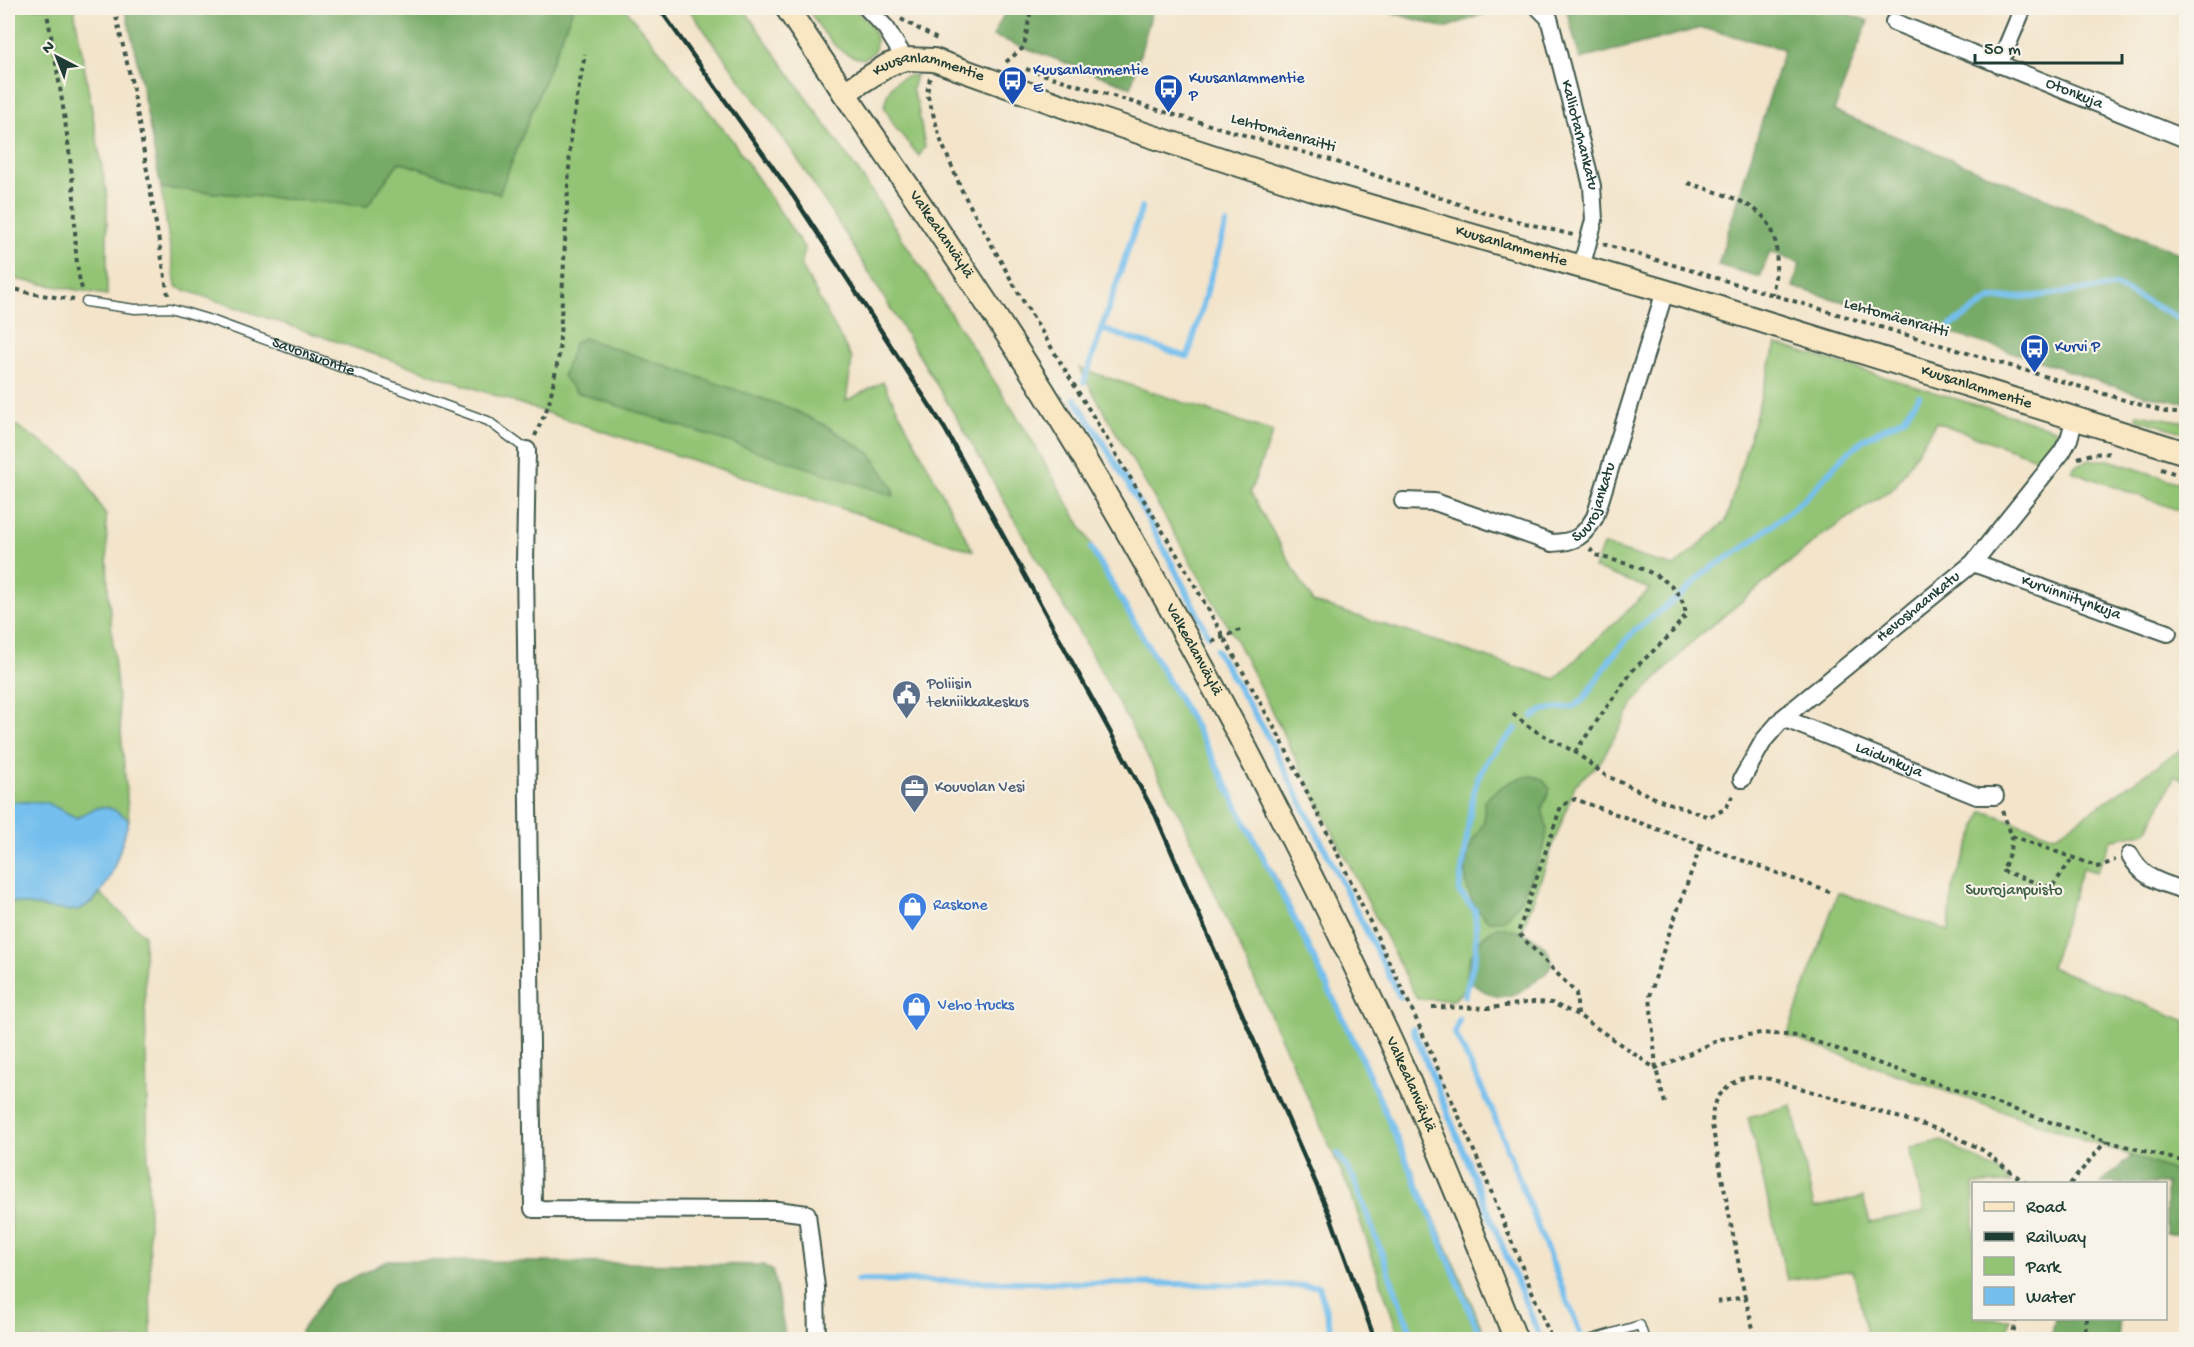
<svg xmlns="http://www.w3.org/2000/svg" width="2194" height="1347" font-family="'Gochi Hand',sans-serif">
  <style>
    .green { fill: #93c474; stroke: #598054; stroke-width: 1.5 }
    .forest { fill: #76aa66; stroke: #4a744d; stroke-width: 1.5 }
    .water { fill: #74bfee; stroke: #4a7e91; stroke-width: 1.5 }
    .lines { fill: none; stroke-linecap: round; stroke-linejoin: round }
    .stream { stroke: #74bfee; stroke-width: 6 }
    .lane-casing { stroke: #3f564a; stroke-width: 11 }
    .street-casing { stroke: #3f564a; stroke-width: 20 }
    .secondary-casing { stroke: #3f564a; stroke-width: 26 }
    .path { stroke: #3f564a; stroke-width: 4; stroke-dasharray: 4.5 4.5; stroke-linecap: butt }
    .lane { stroke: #fff; stroke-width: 8 }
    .street { stroke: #fff; stroke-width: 16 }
    .secondary { stroke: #f9e7c3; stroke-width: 22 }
    .rail { stroke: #1f3d34; stroke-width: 4.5 }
    .labels { text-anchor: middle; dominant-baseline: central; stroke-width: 4.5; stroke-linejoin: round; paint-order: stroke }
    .transit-label { font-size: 16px; fill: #164399; stroke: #f7f3e8; text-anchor: start }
    .street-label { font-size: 16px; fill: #1f3d34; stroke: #f7f3e8 }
    .service-label { font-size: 16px; fill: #4e5e75; stroke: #f7f3e8; text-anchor: start }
    .park-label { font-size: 16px; fill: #3c5f44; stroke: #f7f3e8 }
    .shop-label { font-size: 16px; fill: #366cbe; stroke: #f7f3e8; text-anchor: start }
  </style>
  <rect width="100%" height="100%" fill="#f7f3e8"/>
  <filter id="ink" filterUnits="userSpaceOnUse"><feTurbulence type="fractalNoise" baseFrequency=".0167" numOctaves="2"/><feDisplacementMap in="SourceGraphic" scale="12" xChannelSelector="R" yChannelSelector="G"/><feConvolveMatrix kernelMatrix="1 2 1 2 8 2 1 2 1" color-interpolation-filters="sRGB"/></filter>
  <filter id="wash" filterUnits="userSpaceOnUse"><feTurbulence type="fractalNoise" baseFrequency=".008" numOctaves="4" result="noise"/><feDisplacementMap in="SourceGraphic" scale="24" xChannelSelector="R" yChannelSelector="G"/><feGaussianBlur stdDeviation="1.35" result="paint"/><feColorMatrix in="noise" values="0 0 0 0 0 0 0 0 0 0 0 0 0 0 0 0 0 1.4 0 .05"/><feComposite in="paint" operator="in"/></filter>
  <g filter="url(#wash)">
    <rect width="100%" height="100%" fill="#f3e4ca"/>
    <path class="green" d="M8,8h66l33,188v99l-99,-17z
      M573,8h52l107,132 73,109 -4,16 51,94 -6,42 37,-19 90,169 -411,-133 -386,-131 -15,-99 206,18 32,-44 100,32z
      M688,8h55l122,173 162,251 131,229 118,216 78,160 115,260 17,42h-86l-50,-148 -168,-371 -81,-149 -143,-251 -110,-182 -55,-86z
      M807,8h46c13,12 29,24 21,44l-10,7c-29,-3 -43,-30 -57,-51z
      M916,75l-4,15 5,13 8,44 -6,9 -24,-29 -11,-21c4,-19 12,-30 32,-31z
      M1776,344l279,85c4,15 -1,21 -11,32l-108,-39 -41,65 -72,48 -130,106 -58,60 -34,60 -26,24 -53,146 -68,69 -37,-1 -180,-357 -158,-274 194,64 -23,60 63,110 242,77 95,-90 -56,-21 9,-23 71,22 52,-46z
      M2137,414l49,8v11l-49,-14z
      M8,420l69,46 29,50 2,74 21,230c-23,-17 -27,-18 -52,-2l-32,-16h-37z
      M2091,460h18l77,25v28l-115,-42 5,-6z
      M2186,746v34l-11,-4 -28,56 -36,8 -14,32 -15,-4 -31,99 135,54v154l-399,-139 51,-144 111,39 3,-43 31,-77 72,25z
      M100,893l44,42 7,404h-136l-7,-171v-267l68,9 18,-9z
      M1792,1105l22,103 49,-11 7,26 54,-11 -14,-64 32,-8 59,33 10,10 -37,1v134l36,1 -4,20h-138l-15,-69 -66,10 -39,-163z"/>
    <path class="forest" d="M125,8h448l-74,186 -100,-32 -32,44 -206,-18 -25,-133z
      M1007,8h146l-22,79 -138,-51z
      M1375,8h117v3l-47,17z
      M1566,8h266l36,13 -34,90 352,145v146c-51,-4 -111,-30 -161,-46 -77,-24 -154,-46 -232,-69l7,-24 -30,-11 -10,25 -42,-12 66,-216 -82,-21 -122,31z
      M584,338l206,70 38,19 43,27 21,32 2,10 -318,-104 -13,-16 11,-33z
      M1532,776l10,3 8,10 -8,19 5,20 -2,15 -11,28 -14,29 -9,13 -9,8h-13c-23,-18 -29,-49 -18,-76 3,-9 11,-16 13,-25 1,-6 0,-13 0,-19 15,-14 27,-22 48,-25z
      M1497,927c19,2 55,13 54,37 -1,7 -7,11 -12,14 -28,24 -46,26 -72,-1 0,-21 11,-40 30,-50z
      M8,1132l6,204 1,4 -7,-1z
      M2132,1156l54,19v59h-20v-50l-65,-1z
      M389,1260l374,5 10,6 13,68h-485v-8l31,-43z
      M2055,1319h65l-2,20h-67z"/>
    <path class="water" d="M8,802h37l32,16c25,-15 29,-15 52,2 -9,28 -19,80 -52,90 -11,3 -56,-7 -69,-9z"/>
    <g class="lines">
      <path class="stream" d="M1950,326l41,-27 45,-3 80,-10 70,36
        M1101,329l87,28 38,-133
        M1084,382l58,-175
        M1075,399c50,75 94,156 133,236
        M1091,548l115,197 88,173 63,130 71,162 54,130
        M1216,650l50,83 134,264
        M1533,717l10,-7 29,-3 11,-7 28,-42 23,-27 52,-40 20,-20 39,-24 62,-50 35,-39 22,-19 40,-21 15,-22
        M1465,996l11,-43v-28l-1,-15 -16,-18 14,-99 5,-15 10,-19 28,-30
        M1459,1019l-4,14 36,75 89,225
        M1413,1029l128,311
        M1338,1154l16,25 60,161
        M857,1280l462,6 15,54"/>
    </g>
  </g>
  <g filter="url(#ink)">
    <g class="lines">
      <defs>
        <g id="lane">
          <path id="s1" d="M86,302l49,7 36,-1 40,12 277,101 39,29"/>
          <path d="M1589,1340l51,-15 5,15"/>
        </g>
        <g id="street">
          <path d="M867,8l19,20 19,31"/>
          <path id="s2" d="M1539,8l10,10 43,168 2,34 -13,48"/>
          <path id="s3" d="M1894,22l292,117"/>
          <path d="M1999,65l24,-57"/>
          <path d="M527,450l-2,113 8,646 244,1 30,4 9,73 1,53"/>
          <path id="s4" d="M1403,501l32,1 117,41c24,-1 31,-6 43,-26l70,-226"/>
          <path id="s5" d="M1973,563l195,70"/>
          <path id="s6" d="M1783,718l194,78h18"/>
          <path id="s7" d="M1742,779l22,-39 19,-22 190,-155 89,-111 7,-13 6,-21"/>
          <path d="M2130,855c14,25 31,27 56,36"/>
        </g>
        <g id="secondary">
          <path id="s8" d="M787,8c84,127 174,251 255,381 124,199 236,415 337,627 50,105 93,215 137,324"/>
          <path id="s9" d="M844,93l44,-28 17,-6 29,1 165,59 222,73 344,99 521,162"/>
        </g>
      </defs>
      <use href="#lane" class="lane-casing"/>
      <use href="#street" class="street-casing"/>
      <use href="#secondary" class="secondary-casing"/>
      <path class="path" d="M46,8c11,59 21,118 27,178 4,35 -1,72 10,106
        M114,8l19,80 35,207
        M901,19l36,20
        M1006,62l18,-15 7,-39
        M1026,69l142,44 163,47 154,53 88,22
        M930,78l-3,15 14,48 22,52 56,101 166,274 95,170 51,102 82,172 68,155 71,173
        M1688,183c70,22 101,29 84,112
        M1603,244l528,158 35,10 20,2
        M8,287l21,6 45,7
        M535,436l14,-32 10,-49 12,-224 14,-77
        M2078,458l14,-4 20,-1
        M2161,469l25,8
        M1212,642l28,-12
        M1513,714l19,15 43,23 30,23 52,24 52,18 16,-8 10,-17
        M1575,752l58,-82 35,-33 18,-22c-5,-42 -57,-50 -91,-60l-5,-6
        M2002,811l10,25 87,31 16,-7
        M2012,836l-2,14 -7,21 48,17 22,-30
        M1432,1007l58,1 43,-6 19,1 26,12 78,54 65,-30 40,-6 38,3 307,105 80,21
        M1578,1015l-2,-22 -58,-60 43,-127 14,-7 257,94
        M1665,1103l-9,-34 -6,-73 15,-51 36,-100
        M2070,1184l36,-43
        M1745,1297l11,43
        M1717,1302l28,-5 -33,-172 1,-16 5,-12 9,-10 12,-8 14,-2 17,2 171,51 40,19 46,35
        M2012,1340l4,-22
        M2084,1340l3,-22"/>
      <use href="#lane" class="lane"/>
      <use href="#street" class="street"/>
      <use href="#secondary" class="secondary"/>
      <path class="rail" d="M659,8l135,189 151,232 211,387 175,402 44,122"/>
    </g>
  </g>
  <defs>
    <symbol id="bus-pin" viewBox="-11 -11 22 30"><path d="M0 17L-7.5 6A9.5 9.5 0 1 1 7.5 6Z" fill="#1a4fb4" stroke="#f7f3e8"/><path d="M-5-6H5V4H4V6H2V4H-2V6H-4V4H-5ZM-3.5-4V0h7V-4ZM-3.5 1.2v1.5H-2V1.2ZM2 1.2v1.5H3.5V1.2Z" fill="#fff"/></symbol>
    <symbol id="civic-pin" viewBox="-11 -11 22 30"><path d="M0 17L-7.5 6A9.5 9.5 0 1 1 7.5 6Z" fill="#5c6f8a" stroke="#f7f3e8"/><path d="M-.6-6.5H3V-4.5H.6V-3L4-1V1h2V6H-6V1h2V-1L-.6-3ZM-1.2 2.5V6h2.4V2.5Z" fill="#fff"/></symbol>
    <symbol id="office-pin" viewBox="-11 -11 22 30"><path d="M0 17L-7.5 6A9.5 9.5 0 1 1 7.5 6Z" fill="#5c6f8a" stroke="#f7f3e8"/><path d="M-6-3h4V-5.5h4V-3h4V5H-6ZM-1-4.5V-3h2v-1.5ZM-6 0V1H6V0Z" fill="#fff"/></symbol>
    <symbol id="shop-pin" viewBox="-11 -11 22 30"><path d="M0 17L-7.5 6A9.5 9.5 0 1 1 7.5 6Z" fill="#3f7fe0" stroke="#f7f3e8"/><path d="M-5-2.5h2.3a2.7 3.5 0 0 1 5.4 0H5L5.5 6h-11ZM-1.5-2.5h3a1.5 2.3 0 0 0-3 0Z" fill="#fff"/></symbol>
  </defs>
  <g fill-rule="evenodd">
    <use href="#bus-pin" x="996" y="64" width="33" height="45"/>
    <use href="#bus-pin" x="1152" y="72" width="33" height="45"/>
    <use href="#bus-pin" x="2018" y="332" width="33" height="45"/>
    <use href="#civic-pin" x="890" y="678" width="33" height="45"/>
    <use href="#office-pin" x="898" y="772" width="33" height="45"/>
    <use href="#shop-pin" x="896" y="890" width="33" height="45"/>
    <use href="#shop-pin" x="900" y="990" width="33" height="45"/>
  </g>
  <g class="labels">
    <g class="transit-label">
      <text x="1033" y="71">Kuusanlammentie<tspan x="1033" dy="18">E</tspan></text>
      <text x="1189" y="79">Kuusanlammentie<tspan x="1189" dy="18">P</tspan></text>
      <text x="2055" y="348">Kurvi P</text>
    </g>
    <g class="street-label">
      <text stroke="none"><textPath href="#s9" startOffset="94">Kuusanlammentie</textPath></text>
      <text stroke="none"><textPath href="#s3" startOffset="194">Otonkuja</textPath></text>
      <text transform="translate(1283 134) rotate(16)">Lehtomäenraitti</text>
      <text stroke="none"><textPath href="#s2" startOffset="135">Kalliotarhankatu</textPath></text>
      <text stroke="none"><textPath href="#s8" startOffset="274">Valkealanväylä</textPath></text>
      <text stroke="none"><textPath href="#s9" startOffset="706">Kuusanlammentie</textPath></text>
      <text transform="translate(1896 319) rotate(16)">Lehtomäenraitti</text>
      <text stroke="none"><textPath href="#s1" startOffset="236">Savonsuontie</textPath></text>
      <text stroke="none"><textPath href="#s9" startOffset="1192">Kuusanlammentie</textPath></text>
      <text stroke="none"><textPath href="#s4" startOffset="222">Suurojankatu</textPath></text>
      <text stroke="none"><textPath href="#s5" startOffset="104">Kurvinniitynkuja</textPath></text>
      <text stroke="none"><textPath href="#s7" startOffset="249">Hevoshaankatu</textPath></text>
      <text stroke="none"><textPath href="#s8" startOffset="760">Valkealanväylä</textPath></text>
      <text stroke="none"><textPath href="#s6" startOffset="114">Laidunkuja</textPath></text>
      <text stroke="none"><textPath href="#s8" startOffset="1246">Valkealanväylä</textPath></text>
    </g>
    <g class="service-label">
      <text x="927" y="685">Poliisin<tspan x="927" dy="18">tekniikkakeskus</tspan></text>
      <text x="935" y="788">Kouvolan Vesi</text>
    </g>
    <g class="park-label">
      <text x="2014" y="891">Suurojanpuisto</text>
    </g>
    <g class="shop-label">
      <text x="933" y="906">Raskone</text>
      <text x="938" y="1006">Veho trucks</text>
    </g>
  </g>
  <rect width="2194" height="1347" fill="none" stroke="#f7f3e8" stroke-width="30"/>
  <rect x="1972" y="1182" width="195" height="138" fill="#f7f3e8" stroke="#a1aaa0" stroke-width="1.5"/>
  <rect x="1984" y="1202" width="30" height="9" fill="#f9e7c3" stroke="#a1aaa0" stroke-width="1.5"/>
  <text x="2026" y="1212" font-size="18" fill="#1f3d34">Road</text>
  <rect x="1984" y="1232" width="30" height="9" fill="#1f3d34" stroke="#a1aaa0" stroke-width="1.5"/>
  <text x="2026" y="1242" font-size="18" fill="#1f3d34">Railway</text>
  <rect x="1984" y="1257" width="30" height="18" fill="#93c474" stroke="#a1aaa0" stroke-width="1.5"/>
  <text x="2026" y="1272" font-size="18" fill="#1f3d34">Park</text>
  <rect x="1984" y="1287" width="30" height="18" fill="#74bfee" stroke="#a1aaa0" stroke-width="1.5"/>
  <text x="2026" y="1302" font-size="18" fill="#1f3d34">Water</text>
  <g transform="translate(57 57) rotate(318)" stroke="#f7f3e8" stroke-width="4.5" paint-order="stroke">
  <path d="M0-4.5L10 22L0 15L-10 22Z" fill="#1f3d34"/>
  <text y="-9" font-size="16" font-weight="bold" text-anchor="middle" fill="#1f3d34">N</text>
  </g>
  <path d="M1975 54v9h147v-9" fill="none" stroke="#1f3d34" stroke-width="3"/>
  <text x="1984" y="54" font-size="18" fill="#1f3d34" stroke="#f7f3e8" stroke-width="4.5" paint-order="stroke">50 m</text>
</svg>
